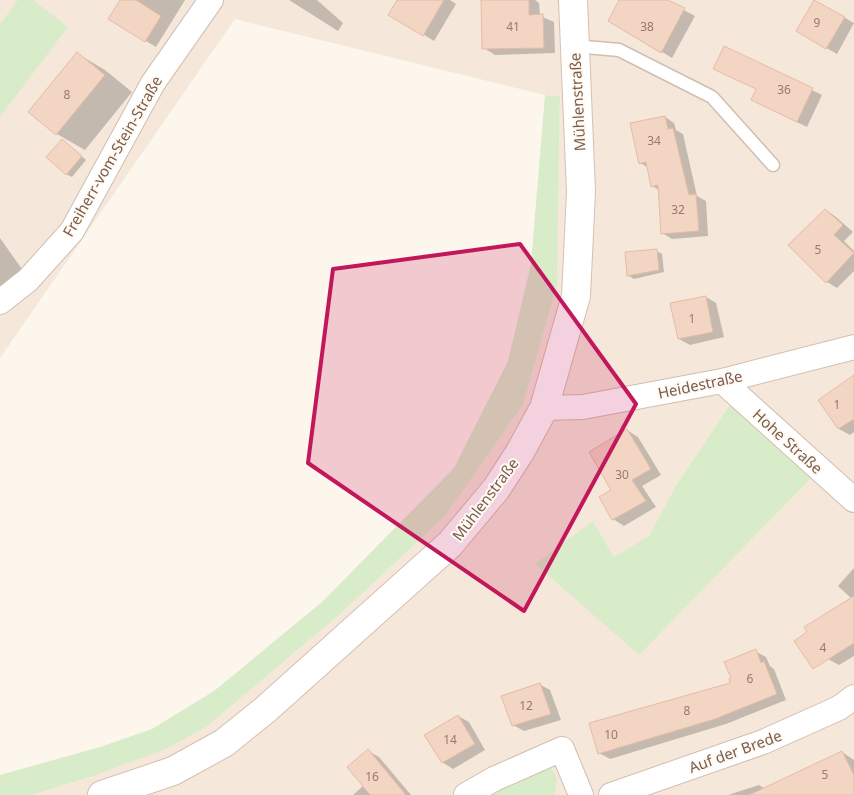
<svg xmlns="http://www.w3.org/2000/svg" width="854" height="795" font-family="'Noto Sans',sans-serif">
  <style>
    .residential { fill: #f5e8da; fill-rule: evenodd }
    .green { fill: #d8ecc9 }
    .shadow { fill: #0003 }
    .building { fill: #f3d5c3; stroke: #e6bba3 }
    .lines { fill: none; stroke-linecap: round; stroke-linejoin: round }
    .lane-casing { stroke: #d1beb0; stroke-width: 15 }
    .street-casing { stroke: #d1beb0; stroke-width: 26 }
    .secondary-casing { stroke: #d6c0b0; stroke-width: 30 }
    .lane { stroke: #fff; stroke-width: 12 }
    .street { stroke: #fff; stroke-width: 24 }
    .secondary { stroke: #fff; stroke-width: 28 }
    .marked { fill: #c2185b; fill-opacity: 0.2; stroke: #c2185b; stroke-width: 4; stroke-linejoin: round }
    .labels { text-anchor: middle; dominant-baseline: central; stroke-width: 4; stroke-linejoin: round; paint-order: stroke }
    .number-label { font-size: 12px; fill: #987a6a }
    .street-label { font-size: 15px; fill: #7a5c4d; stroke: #fffaf3 }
  </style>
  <rect width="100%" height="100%" fill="#fdf6ec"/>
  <path class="residential" d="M0,0h854v795h-299l2,-17 -69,17h-456l58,-18 250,-163 105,-98 78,-111 34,-121 3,-188 -15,-1 -310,-76 -235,339zM674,489l-35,166 -46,-134 21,36 35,-20z"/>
  <path class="green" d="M18,0h15l35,27 -68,90v-93z
    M545,95l15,1 -3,188 -34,121 -78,111 -105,98 -134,113 -40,22 -76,28 -58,18h-32v-20l100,-28 52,-18 62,-38 108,-89 132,-134 54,-107 23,-97z
    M730,405l81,73 -172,177 -104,-91 58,-43 21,36 35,-21 25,-47z
    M551,768l6,10 -2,17h-67l49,-26z"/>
  <path class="shadow" d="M121,0h64l-29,47 -10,-6z
    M289,0h28l26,23 -5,8z
    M398,0h52l6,4 -22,37 -44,-27z
    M482,0h53l4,3 1,13 14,6 1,31 -60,2 -11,-7z
    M621,0h44l30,16 -23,42 -62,-38z
    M815,1l39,22 -17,31 -40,-23z
    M725,48l97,47 -15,32 -55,-27 5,-11z
    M78,54l27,16 27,22 -47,58 -28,-16 -27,-22z
    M665,117l9,6 2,7 7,4 14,62 9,5 2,35 -36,3 -10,-6 -3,-43 -7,-4 -3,-18 -9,-5z
    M62,140l24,20 -14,17 -6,-3z
    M826,210l10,7 17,15 -9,9 10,10v20l-17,17 -10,-6z
    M0,238l24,34 -24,17z
    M657,251l5,3 2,18 -30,7 -5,-3 -2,-22z
    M706,297l10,6 8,34 -34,8 -11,-6z
    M854,384v48l-4,3 -11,-6z
    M627,430l11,7 23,38 -19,11 14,21 -32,19 -11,-7 -12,-21 12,-7z
    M854,568v88l-15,9 -11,-6 24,-60 -14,-13z
    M755,651l11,6 4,9 4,3 12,31 -60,24 -116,35 -11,-6 133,-69z
    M539,684l11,6 11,30 -37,11 -11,-6z
    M458,716l11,6 16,28 -32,19 -11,-7z
    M368,751l11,6 32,38h-58l11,-10z
    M842,752l12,8v35h-126l31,-10 6,4z"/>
  <path class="building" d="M120,0h16l25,16 -16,26 -37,-23z
    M397,0h47l-21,36 -35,-21z
    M481,0h48v15l14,-1 1,34 -62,1z
    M619,0h49l17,8 -24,45 -53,-32z
    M814,0l31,17 -19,32 -30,-18z
    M724,46l89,42 -16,34 -46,-22 5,-11 -43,-20z
    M77,52l28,23 -49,60 -28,-23z
    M665,116l3,13 5,-1 16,67 7,-1 3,37 -38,3 -3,-49 -7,2 -5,-25 -7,2 -9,-41z
    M62,139l20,17 -16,19 -20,-18z
    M825,209l18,16 -9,10 20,18 -28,30 -38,-38z
    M657,249l2,21 -32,6 -2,-24z
    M706,296l7,36 -35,7 -8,-36z
    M854,375v44l-16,10 -20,-29z
    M627,429l24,40 -19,11 14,21 -34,19 -13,-23 12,-7 -22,-38z
    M854,596v47l-41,26 -19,-28 13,-9 -3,-5z
    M756,649l5,14 3,-2 13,33 -62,25 -117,35 -9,-31 141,-40 -1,-4 2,-1 -7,-16z
    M540,683l11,31 -39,12 -11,-30z
    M458,715l17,29 -33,19 -18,-28z
    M368,749l38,46h-36l-23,-28z
    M842,751l12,24v20h-105z"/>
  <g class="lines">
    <defs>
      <path id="lane" d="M574,46l45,4 93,47 61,68"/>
      <path id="street" d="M0,302l28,-22 44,-49 81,-148 58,-83
        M722,381l132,119
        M544,408l39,-1 139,-26 132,-34
        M466,795l28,-16 68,-30 19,46
        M611,795l152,-53 76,-34 15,-11"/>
      <path id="secondary" d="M102,795l71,-24 51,-28 41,-33 185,-166 46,-55 24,-37 24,-44 32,-112 5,-104 -8,-192"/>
    </defs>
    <use href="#lane" class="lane-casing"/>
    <use href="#street" class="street-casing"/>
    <use href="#secondary" class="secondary-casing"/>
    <use href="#lane" class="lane"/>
    <use href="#street" class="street"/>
    <use href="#secondary" class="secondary"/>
  </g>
  <path class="marked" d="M520,244l116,160 -112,207 -216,-148 25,-194z"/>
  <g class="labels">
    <g class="number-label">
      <text x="817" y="22">9</text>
      <text x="513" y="26">41</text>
      <text x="647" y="26">38</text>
      <text x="784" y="89">36</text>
      <text x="67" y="94">8</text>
      <text x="654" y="140">34</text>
      <text x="678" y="209">32</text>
      <text x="818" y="249">5</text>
      <text x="692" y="318">1</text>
      <text x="837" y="404">1</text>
      <text x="622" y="474">30</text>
      <text x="823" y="647">4</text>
      <text x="750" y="678">6</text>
      <text x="526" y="705">12</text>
      <text x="687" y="710">8</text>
      <text x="611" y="734">10</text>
      <text x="450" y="739">14</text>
      <text x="825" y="774">5</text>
      <text x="372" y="776">16</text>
    </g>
    <g class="street-label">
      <text transform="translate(577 102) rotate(-93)">Mühlenstraße</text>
      <text transform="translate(112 156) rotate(-60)">Freiherr-vom-Stein-Straße</text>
      <text transform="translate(700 384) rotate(-12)">Heidestraße</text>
      <text transform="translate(788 441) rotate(42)">Hohe Straße</text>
      <text transform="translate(485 499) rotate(-53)">Mühlenstraße</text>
      <text transform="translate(735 751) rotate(-20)">Auf der Brede</text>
    </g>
  </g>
</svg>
